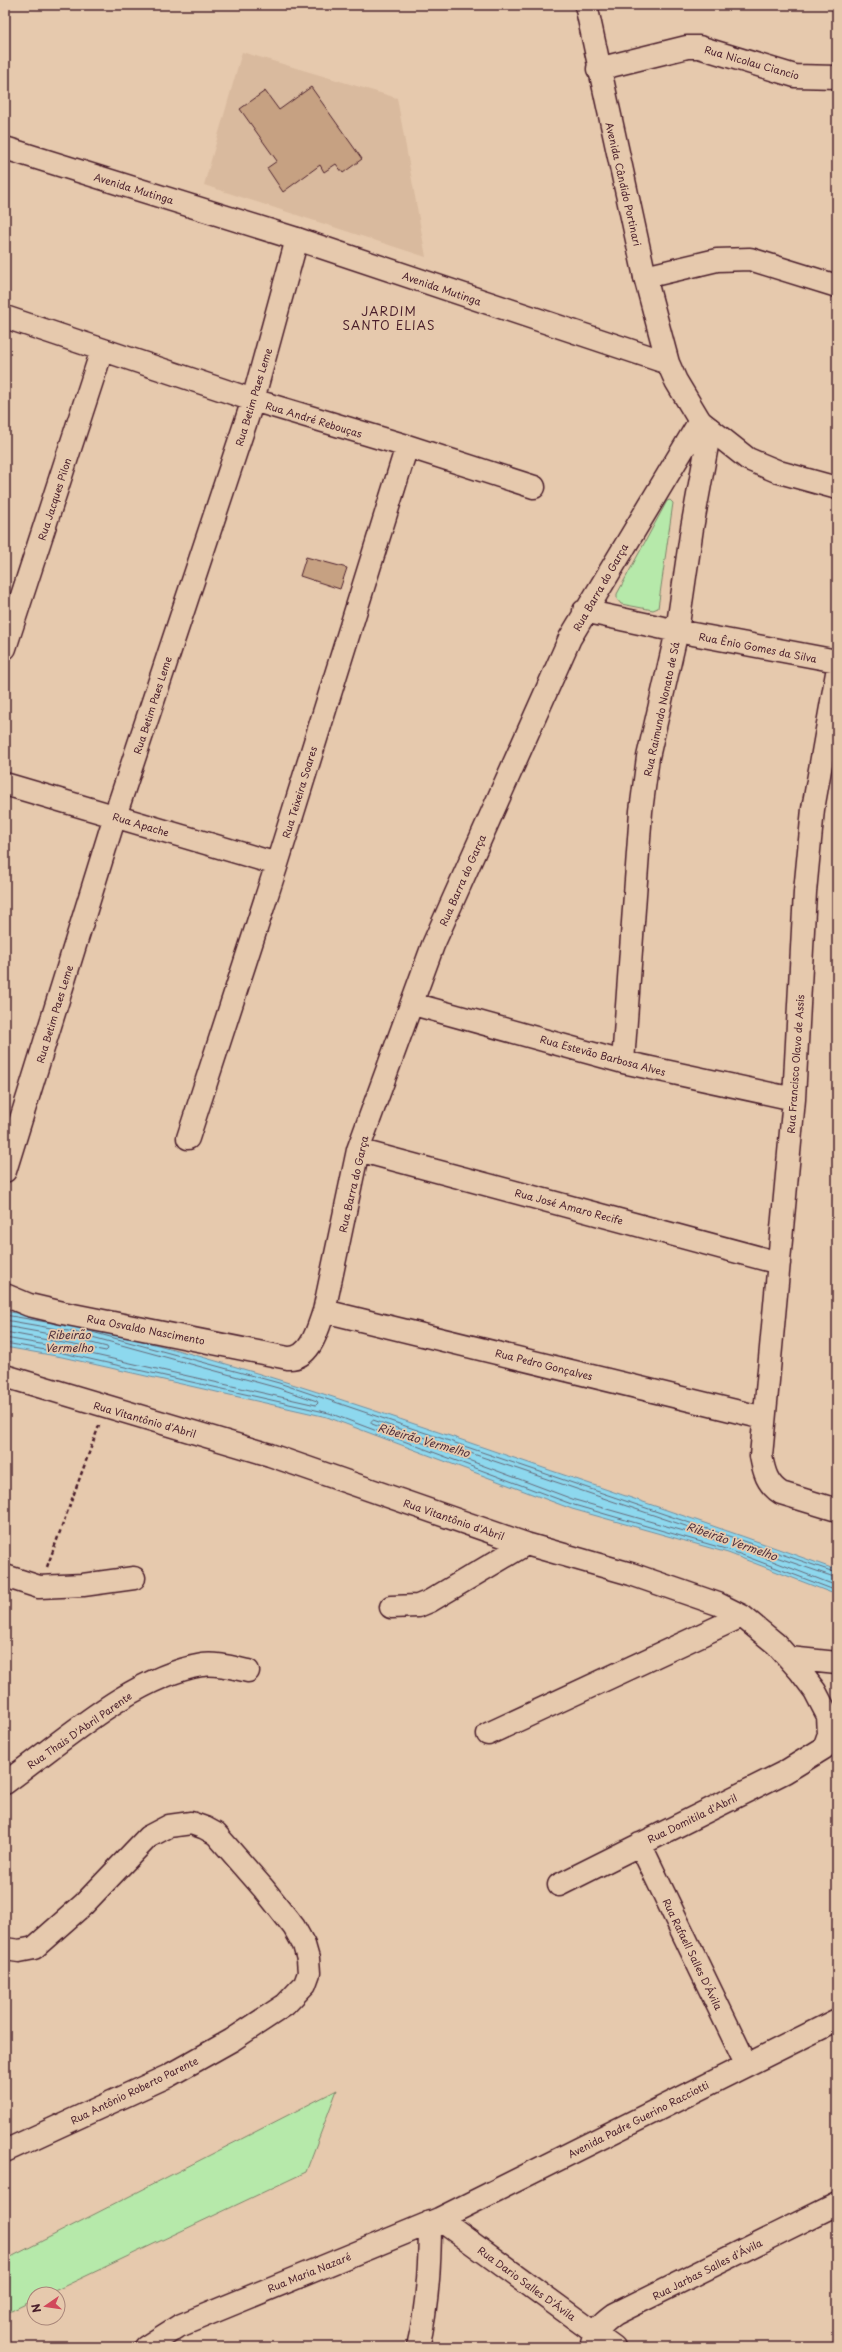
<svg xmlns="http://www.w3.org/2000/svg" width="842" height="2352" font-family="'Playpen Sans',sans-serif">
  <style>
    .built { fill: #d9ba9e }
    .green { fill: #b6e9aa; stroke: #80846a }
    .water { fill: #8dd8ee; stroke: #728ea0 }
    .lines { fill: none; stroke-linecap: round; stroke-linejoin: round }
    .shore { stroke: #656979; stroke-width: 1 }
    .building { fill: #c6a182; stroke: #4a1f2b }
    .minor-casing { stroke: #4a1f2b; stroke-width: 25 }
    .major-casing { stroke: #4a1f2b; stroke-width: 25 }
    .path { stroke: #4a1f2b; stroke-width: 2.5; stroke-dasharray: 4 3; stroke-linecap: butt }
    .minor { stroke: #e6c9ad; stroke-width: 22 }
    .major { stroke: #e6c9ad; stroke-width: 22 }
    .labels { text-anchor: middle; dominant-baseline: central; stroke-width: 3.5; stroke-linejoin: round; paint-order: stroke }
    .street-label { font-size: 10px; fill: #4a1f2b; stroke: #e6c9ad }
    .water-label { font-size: 11px; font-style: italic; fill: #51323e; stroke: #e6c9ad }
    .quarter-label { font-size: 12px; letter-spacing: 1px; fill: #4a1f2b; stroke: #e6c9ad }
  </style>
  <rect width="100%" height="100%" fill="#e6c9ad"/>
  <filter id="ink" filterUnits="userSpaceOnUse"><feTurbulence type="fractalNoise" baseFrequency=".025" numOctaves="2"/><feDisplacementMap in="SourceGraphic" scale="8" xChannelSelector="R" yChannelSelector="G"/><feConvolveMatrix kernelMatrix="1 2 1 2 8 2 1 2 1" color-interpolation-filters="sRGB"/></filter>
  <g filter="url(#ink)">
    <path class="built" d="M242,52l155,46 29,159 -222,-72z"/>
    <path class="green" d="M667,501l3,-1 3,3 -15,105 -5,2 -32,-6 -4,-5v-5z
      M337,2090l-31,82 -258,122h-14v6l-29,14v-54z"/>
    <path class="water" d="M5,1311c154,27 303,77 451,127 127,44 255,86 381,132v25l-109,-42 -156,-44 -245,-92 -265,-60 -57,-10z"/>
    <g class="lines">
      <path class="shore" d="M5,1315l53,9
        M5,1320l69,12 204,56 39,13 1,2 -2,2 -252,-57 -59,-10
        M5,1326l67,12 35,9 1,2 -2,2 -101,-19
        M81,1329l198,54 558,190
        M5,1343l58,10 266,60 245,92 155,45 108,41
        M373,1420l348,118 1,2 -3,1 -144,-41 -203,-76 -1,-2z
        M837,1578l-84,-29 -2,1 1,3 85,33"/>
    </g>
    <path class="building" d="M311,87l51,72 -19,14 -7,-9 -12,8 -4,-7 -37,27 -16,-24 10,-7 -37,-52 25,-18 14,19z
      M306,557l41,11 -7,21 -40,-13z"/>
    <g class="lines">
      <defs>
        <path id="minor" d="M598,69l89,-22h12l96,29 42,1
          M645,277l72,-17 33,-1 87,27
          M5,317l248,83 154,46 127,41
          M584,611l93,20 160,30
          M5,648l97,-298
          M837,673l-24,136 -8,83 -11,207 -33,357c3,16 6,28 20,37l56,17
          M5,784l272,80
          M413,1004l210,58 171,37
          M623,1062l18,-251 7,-54 29,-126 15,-103 18,-99
          M188,1138l89,-274 130,-418
          M358,1150l421,113
          M5,1171l110,-355 138,-416 44,-161
          M5,1295l24,10 34,8 225,45c23,1 30,-30 36,-47l34,-161 75,-205 137,-307 130,-217
          M324,1311l440,107
          M5,1376l265,79 256,89 105,30 87,30 24,12 34,28 24,27 15,20 13,25 1,18 -5,14 -39,24 -226,113
          M5,1576l34,11 44,-2 51,-7
          M391,1607l27,-1 12,-5 96,-57
          M789,1658l48,5
          M488,1734l254,-118
          M5,1783c57,-41 127,-106 197,-118 15,-2 32,3 46,6
          M640,1844l106,220
          M5,1949l14,2 15,-3 50,-44 64,-67 21,-11 22,-3 14,5 11,6 48,55 30,38 10,18 4,14 1,14 -4,11 -20,21 -53,35 -64,36 -163,75
          M439,2219l175,128
          M146,2347l33,-21 260,-107 398,-199
          M418,2347c10,-41 12,-83 12,-125
          M591,2347c4,-16 10,-23 24,-33l222,-110"/>
        <path id="major" d="M586,5l59,272 23,86 8,18 24,40 48,38 31,13 58,16
          M5,148l292,91 371,124"/>
      </defs>
      <use href="#minor" class="minor-casing"/>
      <use href="#major" class="major-casing"/>
      <path class="path" d="M47,1567l53,-144"/>
      <use href="#minor" class="minor"/>
      <use href="#major" class="major"/>
    </g>
  </g>
  <g class="labels">
    <g class="street-label">
      <text transform="translate(752 62) rotate(16)">Rua Nicolau Ciancio</text>
      <text transform="translate(624 184) rotate(77)">Avenida Cândido Portinari</text>
      <text transform="translate(134 188) rotate(17)">Avenida Mutinga</text>
      <text transform="translate(442 288) rotate(19)">Avenida Mutinga</text>
      <text transform="translate(253 397) rotate(-73)">Rua Betim Paes Leme</text>
      <text transform="translate(314 419) rotate(17)">Rua André Rebouças</text>
      <text transform="translate(54 499) rotate(-72)">Rua Jacques Pilon</text>
      <text transform="translate(600 587) rotate(-60)">Rua Barra do Garça</text>
      <text transform="translate(758 647) rotate(11)">Rua Ênio Gomes da Silva</text>
      <text transform="translate(152 705) rotate(-72)">Rua Betim Paes Leme</text>
      <text transform="translate(661 709) rotate(-78)">Rua Raimundo Nonato de Sá</text>
      <text transform="translate(299 792) rotate(-73)">Rua Teixeira Soares</text>
      <text transform="translate(141 824) rotate(17)">Rua Apache</text>
      <text transform="translate(462 880) rotate(-66)">Rua Barra do Garça</text>
      <text transform="translate(54 1014) rotate(-73)">Rua Betim Paes Leme</text>
      <text transform="translate(603 1055) rotate(15)">Rua Estevão Barbosa Alves</text>
      <text transform="translate(795 1064) rotate(-86)">Rua Francisco Olavo de Assis</text>
      <text transform="translate(353 1184) rotate(-77)">Rua Barra do Garça</text>
      <text transform="translate(569 1206) rotate(15)">Rua José Amaro Recife</text>
      <text transform="translate(146 1329) rotate(11)">Rua Osvaldo Nascimento</text>
      <text transform="translate(544 1364) rotate(14)">Rua Pedro Gonçalves</text>
      <text transform="translate(145 1419) rotate(16)">Rua Vitantônio d'Abril</text>
      <text transform="translate(454 1519) rotate(19)">Rua Vitantônio d'Abril</text>
      <text transform="translate(79 1730) rotate(-35)">Rua Thais D'Abril Parente</text>
      <text transform="translate(692 1818) rotate(-26)">Rua Domitila d'Abril</text>
      <text transform="translate(693 1954) rotate(64)">Rua Rafaell Salles D'Ávila</text>
      <text transform="translate(134 2090) rotate(-26)">Rua Antônio Roberto Parente</text>
      <text transform="translate(638 2119) rotate(-27)">Avenida Padre Guerino Racciotti</text>
      <text transform="translate(707 2269) rotate(-27)">Rua Jarbas Salles d'Ávila</text>
      <text transform="translate(309 2272) rotate(-22)">Rua Maria Nazaré</text>
      <text transform="translate(527 2283) rotate(36)">Rua Dario Salles D'Ávila</text>
    </g>
    <g class="water-label">
      <text x="69" y="1334">Ribeirão<tspan x="69" dy="13">Vermelho</tspan></text>
      <text transform="translate(424 1440) rotate(16)">Ribeirão Vermelho</text>
      <text transform="translate(732 1541) rotate(19)">Ribeirão Vermelho</text>
    </g>
    <g class="quarter-label">
      <text x="389" y="311">JARDIM<tspan x="389" dy="14">SANTO ELIAS</tspan></text>
    </g>
  </g>
  <rect width="842" height="2352" fill="none" stroke="#e6c9ad" stroke-width="20"/>
  <rect x="10" y="10" width="822" height="2332" fill="none" stroke="#4a1f2b" stroke-width="1.5" filter="url(#ink)"/>
  <g transform="translate(46 2306) rotate(257)"><circle r="19" fill="#e6c9ad" stroke="#a88579"/>
  <path d="M0-3L7 15L0 10L-7 15Z" fill="#d1495b"/>
  <text y="-6" font-size="11" font-weight="bold" text-anchor="middle" fill="#4a1f2b">N</text>
  </g>
</svg>
